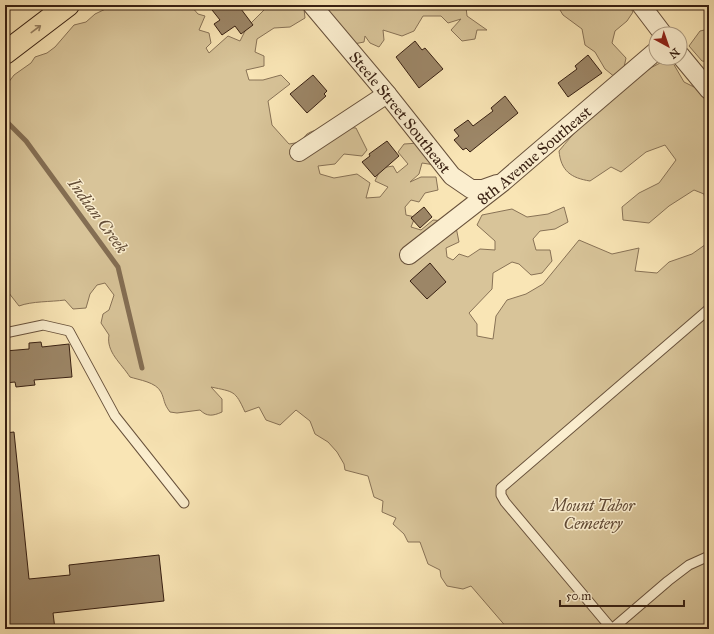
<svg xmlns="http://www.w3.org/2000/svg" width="714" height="634" font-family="'IM FELL Great Primer',serif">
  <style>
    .green { fill: #d8c499; stroke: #887256 }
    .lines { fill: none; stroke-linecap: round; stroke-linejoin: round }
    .stream { stroke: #846e53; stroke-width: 5 }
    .building { fill: #9c8667; stroke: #382012 }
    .lane-casing { stroke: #68513b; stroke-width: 11 }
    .street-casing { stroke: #68513b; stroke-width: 20 }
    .highway-casing { stroke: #382012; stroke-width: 24 }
    .lane { stroke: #fbeecf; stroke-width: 9 }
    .street { stroke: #fbeecf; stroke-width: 18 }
    .highway { stroke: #f9e5b5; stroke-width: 22 }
    .oneway { stroke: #988264 }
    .labels { text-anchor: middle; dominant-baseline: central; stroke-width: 3; stroke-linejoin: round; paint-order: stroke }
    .street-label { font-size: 16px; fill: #382012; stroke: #fbeecf }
    .park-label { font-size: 16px; font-style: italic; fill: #604934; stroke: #fbeecf }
    .water-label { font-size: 17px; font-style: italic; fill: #644e38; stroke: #fbeecf }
  </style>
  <rect width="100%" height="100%" fill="#f9e5b5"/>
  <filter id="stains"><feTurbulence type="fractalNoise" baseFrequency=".005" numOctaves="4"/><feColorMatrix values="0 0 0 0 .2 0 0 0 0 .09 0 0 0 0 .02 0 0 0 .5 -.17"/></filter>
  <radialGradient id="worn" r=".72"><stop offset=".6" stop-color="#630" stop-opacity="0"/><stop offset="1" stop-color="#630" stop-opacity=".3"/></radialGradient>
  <path class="green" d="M114,5h79l-2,1 7,8 7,2 -6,14 10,3 2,10 -5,5 3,5 19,-17 12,5 7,-14 22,-22h31l4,4 1,9 -15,9 -16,1 -17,11 -2,13 9,4v10l-18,4 3,10h14l18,-5 9,9 -22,17 4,24 17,19 12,-2c2,-2 4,-7 6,-8 9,-7 38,-7 49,-6l11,22 -5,6 -18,-2 -9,10 -17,2 2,8 14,4 23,-4 13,9 -4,15 14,-1 8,-10 -13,-6 6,-13 12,-2 4,7 11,-9 -10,-12 6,-8 30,-2 1,23 -13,-2 -3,11 -9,8 11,-5h15l2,13 -13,3 -6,9 -8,-2 -6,7 1,8 9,2 -4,10 10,3 12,-10 12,1 11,6 3,15 -13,6 1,9 6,3 6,-6 9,3 12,-8 15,1v-9l-18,-16 5,-10 30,-6 15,8 21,-3 16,-7 4,15 -13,7 -15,2 -7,8 3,11h14l2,11 -10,12 -11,2 -12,-11 -7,-2 -19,11 -1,16 -23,24 8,11v12l16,3 3,-23 11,-16 19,-6 17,-10 36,-44 33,14 27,-6 -4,23 22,2 12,-11 23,-8 17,-12v387h-201l-37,-43 -8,3 -16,-3 -6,-9 -1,-7 -12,-6 -8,-22h-12l-4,-8 -11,-10 3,-6 -14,-6 1,-11 -9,-4 -6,-21 -23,-6 -1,-6 -7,-12 -9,-10 -13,-8 -5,-13 -14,-11 -16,15 -14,-5 -7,-13 -14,5c-10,-22 -11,-20 -34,-25l11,12v13c-9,4 -15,5 -22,-2l-23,3 -7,-1c-7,-9 -5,-12 -9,-20 -5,-10 -22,-12 -31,-15 -9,-14 -24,-25 -21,-42l-8,-12 2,-9 6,-4 5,-15 -9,-12 -8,2 -7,9 -4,14 -13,1 -8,-9c-14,2 -33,1 -46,6l-14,-18v-201l9,-12 17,-12 4,-6 12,-4 8,-6 19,-22 12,-3 9,-8z
    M329,5h134l3,2 1,9 20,14h-10l-2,9 -13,2 -11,-11 10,-11 -13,4 -7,-7h-18l-9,15 -12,5 -19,-6 1,10 -5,7 -9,-4 -5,-7 -1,6 -10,2 -25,-29z
    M557,5h72l4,7 -6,9 -12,10 -3,12 14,15 -3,14 -7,6 -11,-9 -10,-17 -10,-7 -3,-16 -19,-14z
    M709,29v33l-7,-1 -13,-15 11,-15z
    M660,63h13l11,19 12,6 13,16v117l-5,-27 -10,-4 -25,16 -20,17 -26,-3 -1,-13 17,-14 20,-10 17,-23 -11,-15 -19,7 -25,20 -10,-5 -21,14c-19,-3 -29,-10 -31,-30 28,-34 61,-68 101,-88z"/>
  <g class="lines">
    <path class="stream" d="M5,120l21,21 92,126 24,101"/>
  </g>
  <path class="building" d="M208,5h30l15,20 -12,9 -6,-8 -13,9 -8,-11 6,-4z
    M415,41l7,9 3,-2 18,21 -24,19 -23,-31z
    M588,55l14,18 -34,24 -10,-14 19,-14 -2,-3z
    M313,75l14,16 -3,3 2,2 -19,17 -17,-19z
    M505,96l13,17 -48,39 -4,-4 -3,2 -9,-10 5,-4 -5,-6 14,-10 5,6 20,-15 -2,-3z
    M387,141l12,15 -24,21 -13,-15 8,-6 -1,-2z
    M424,207l8,10 -12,11 -9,-10z
    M430,263l16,19 -19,17 -17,-18z
    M41,342l1,5 27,-3 3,33 -38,3 1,5 -19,2 -1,-5 -10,1v-32l24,-2v-6z
    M14,432l15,147 41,-4 -1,-10 90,-10 5,46 -111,12 2,16h-50v-196z"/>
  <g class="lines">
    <defs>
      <path id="lane" d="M5,333l38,-8 26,6 46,85 69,87
        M611,628l-106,-126 -4,-7v-7l208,-179
        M612,629l56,-48 21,-16 20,-9"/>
      <g id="street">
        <path id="s1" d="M312,5l75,89 65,82 19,13h12l14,-5"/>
        <path d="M641,5l22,29"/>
        <path d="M680,55l29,35"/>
        <path d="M299,152l88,-58"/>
        <path id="s2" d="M409,255l94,-73 153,-131"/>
      </g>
      <path id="highway" d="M5,53l63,-48"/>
    </defs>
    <use href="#lane" class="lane-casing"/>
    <use href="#street" class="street-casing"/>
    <use href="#highway" class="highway-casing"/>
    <use href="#lane" class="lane"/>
    <use href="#street" class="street"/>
    <use href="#highway" class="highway"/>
  </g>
  <defs><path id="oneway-shaft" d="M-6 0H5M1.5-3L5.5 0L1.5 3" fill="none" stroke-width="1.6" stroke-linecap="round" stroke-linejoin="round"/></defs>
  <use class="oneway" href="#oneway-shaft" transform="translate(36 29) rotate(-37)"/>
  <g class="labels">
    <g class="street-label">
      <text stroke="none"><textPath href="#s1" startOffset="139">Steele Street Southeast</textPath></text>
      <text stroke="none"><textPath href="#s2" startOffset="160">8th Avenue Southeast</textPath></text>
    </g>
    <g class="park-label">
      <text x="593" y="505">Mount Tabor<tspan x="593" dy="18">Cemetery</tspan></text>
    </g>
    <g class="water-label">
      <text transform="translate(98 216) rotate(54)">Indian Creek</text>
    </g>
  </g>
  <rect width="714" height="634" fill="none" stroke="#f9e5b5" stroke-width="20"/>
  <rect x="6" y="6" width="702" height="622" fill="none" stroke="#382012" stroke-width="2"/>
  <rect x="10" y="10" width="694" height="614" fill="none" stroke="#382012"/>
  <g transform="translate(668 46) rotate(140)"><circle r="19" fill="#fbeecf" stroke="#ad9c83"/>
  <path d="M0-3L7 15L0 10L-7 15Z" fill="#8f2418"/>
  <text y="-6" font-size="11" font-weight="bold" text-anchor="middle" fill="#382012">N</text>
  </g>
  <path d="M560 600v6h124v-6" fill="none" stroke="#382012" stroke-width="2"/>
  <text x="566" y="600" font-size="12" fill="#382012" stroke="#fbeecf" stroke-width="3" paint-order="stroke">50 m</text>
  <rect width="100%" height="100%" filter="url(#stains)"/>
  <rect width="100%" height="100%" fill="url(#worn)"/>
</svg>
